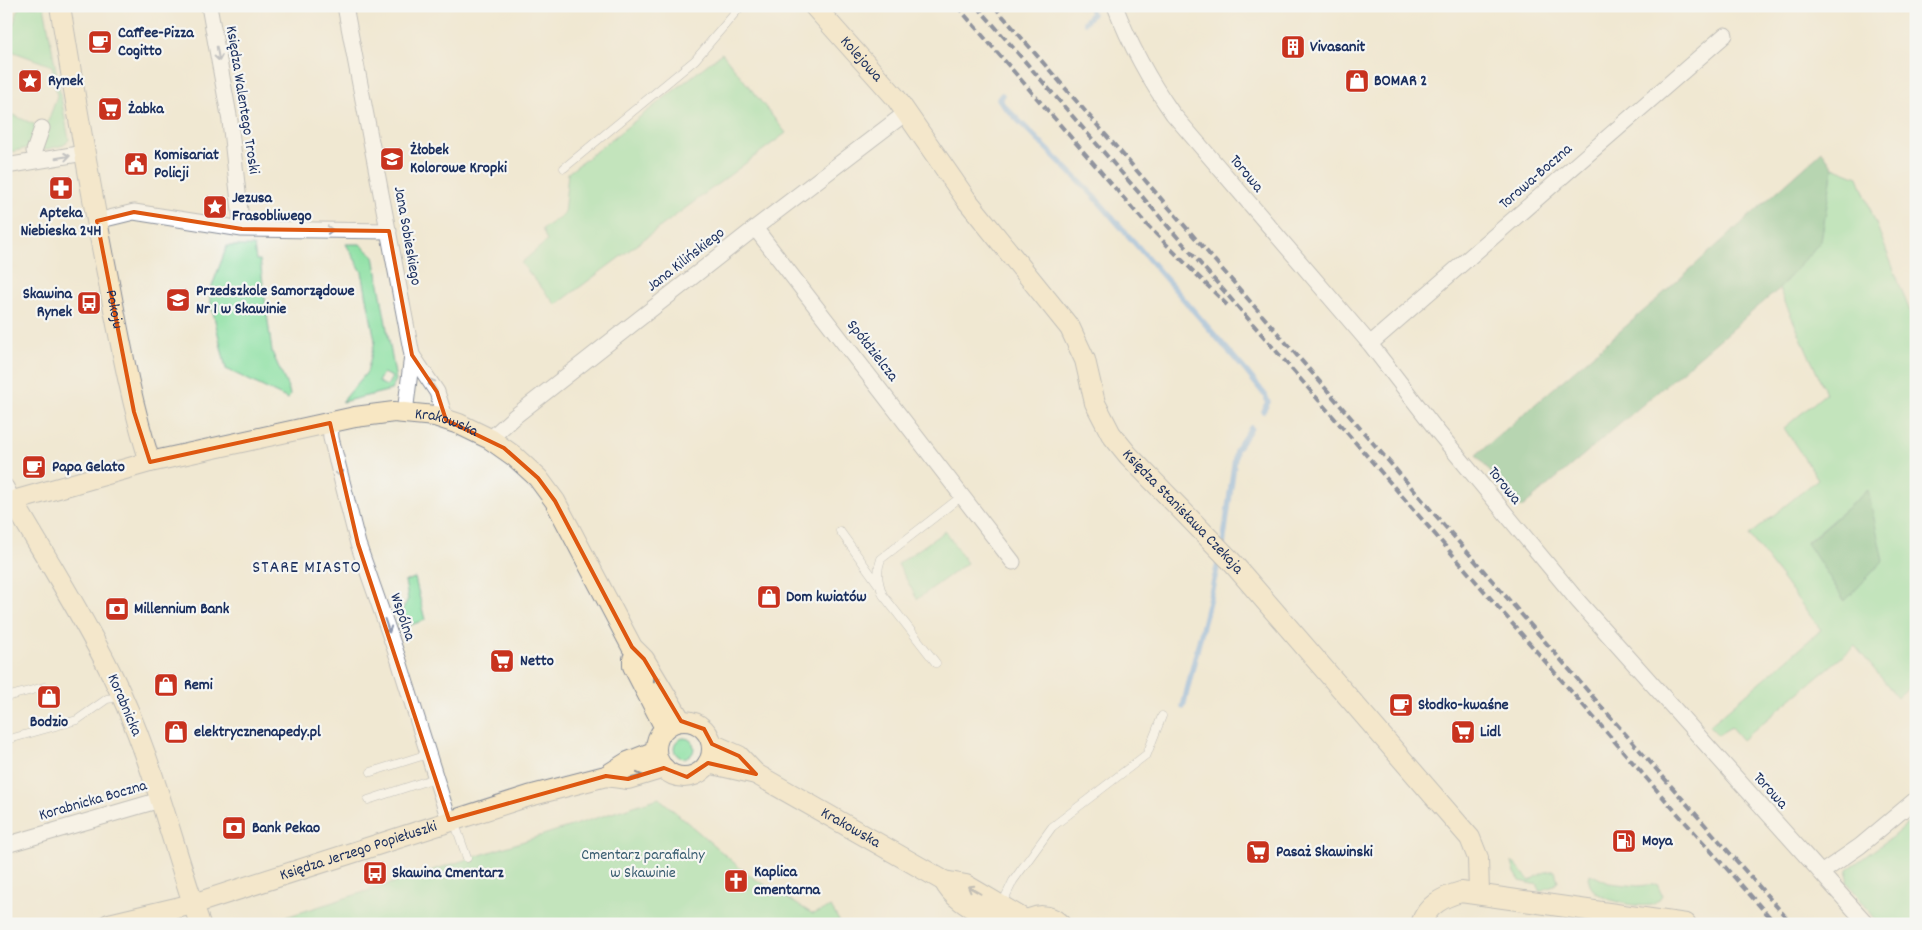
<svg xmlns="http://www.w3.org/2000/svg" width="1922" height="930" font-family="Dekko,sans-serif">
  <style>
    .green { fill: #8ce0a3; stroke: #548880; fill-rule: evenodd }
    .forest { fill: #71be89; stroke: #467674 }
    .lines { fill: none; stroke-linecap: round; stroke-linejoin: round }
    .stream { stroke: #78ace5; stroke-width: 5.5 }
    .lane-casing { stroke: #868c98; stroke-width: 9 }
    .street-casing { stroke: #868c98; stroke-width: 17 }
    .secondary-casing { stroke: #868c98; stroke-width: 22 }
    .lane { stroke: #fff; stroke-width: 8 }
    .street { stroke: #fff; stroke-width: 15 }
    .secondary { stroke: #f8e7c3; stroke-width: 20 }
    .rail { stroke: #1b2f5e; stroke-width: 4; stroke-dasharray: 8 4; stroke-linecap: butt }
    .oneway { stroke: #8d97ae }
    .oneway2 { stroke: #8a8b90 }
    .marked { fill: none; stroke: #de5710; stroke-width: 4; stroke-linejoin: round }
    .labels { text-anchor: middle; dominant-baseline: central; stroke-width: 4.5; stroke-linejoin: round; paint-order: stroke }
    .poi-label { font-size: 16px; font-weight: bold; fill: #1b2f5e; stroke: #f6f6f2; text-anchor: start }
    .street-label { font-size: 16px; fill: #1b2f5e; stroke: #f6f6f2 }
    .park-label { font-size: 16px; fill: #375b6f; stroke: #f6f6f2 }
    .neighbourhood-label { font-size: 18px; letter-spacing: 1px; fill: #1b2f5e; stroke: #f6f6f2 }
  </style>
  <rect width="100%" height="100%" fill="#f6f6f2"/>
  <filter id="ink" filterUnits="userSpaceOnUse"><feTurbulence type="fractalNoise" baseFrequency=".02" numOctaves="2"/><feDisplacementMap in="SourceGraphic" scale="10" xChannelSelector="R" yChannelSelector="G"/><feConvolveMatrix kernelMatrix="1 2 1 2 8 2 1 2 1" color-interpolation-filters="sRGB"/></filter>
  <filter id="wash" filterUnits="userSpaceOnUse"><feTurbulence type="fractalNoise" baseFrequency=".0096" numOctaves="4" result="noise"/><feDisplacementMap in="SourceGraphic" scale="20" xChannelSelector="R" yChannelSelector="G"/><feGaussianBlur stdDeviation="1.12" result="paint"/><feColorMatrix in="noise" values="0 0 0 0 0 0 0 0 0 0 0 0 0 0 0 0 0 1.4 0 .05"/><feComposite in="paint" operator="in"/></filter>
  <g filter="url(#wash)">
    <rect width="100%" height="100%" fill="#f0e8d2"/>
    <path class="green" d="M19,6h25l25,134 -5,5 -28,7 -4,-5 -26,6v-41l39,17 12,-32 -5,-31 -46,-17z
      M722,53l64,80 -230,172 -35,-42 26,-22 -5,-12 22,-15 4,-41z
      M1833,167l25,10 58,150v355l-19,15 -42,-51 -113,94 -11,-13 -13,8 -9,-9 112,-96 -72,-95 69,-56 -34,-51 42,-35 -47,-104 42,-48zM1867,491l-22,109h-1l-37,-58z
      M346,244h14l14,12 22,124 -5,10 -49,12 25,-30 8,-31 -13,-69zM383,373l9,4 -5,9 -9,-4z
      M227,246h27l2,14h4l12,92 17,38 1,5 -2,4 -62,-30 -17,-75z
      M945,531l22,32 -50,36 -19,-35z
      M415,578l10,42 -26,9 -2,-9 11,-21 -3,-18z
      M674 748a10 10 0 1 1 20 0a10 10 0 1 1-20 0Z
      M659,798l88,76 66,40 18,-7 10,17h-577z
      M1916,816v108h-37l-32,-42 1,-13 44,-32z
      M1512,861l18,20c8,-5 14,-11 25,-10l3,10 -4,5 -15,5 -1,-6 -18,-4 -6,-10z
      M1590,874l19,9 29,3 19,-2 5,11c-3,5 -6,9 -11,10 -15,3 -71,-6 -61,-31z"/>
    <path class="forest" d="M1822,151l11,16 -12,74 -42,48 -258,219 -45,-53 171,-147z
      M1868,490l15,71 -38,40 -38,-58z"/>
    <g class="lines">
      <path class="stream" d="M1085,22l7,-8 -2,-8
        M1002,95l-3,4 5,7 89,89 153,176 19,24 3,7 -5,9
        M1223,545l13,-95 15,-22
        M1183,707l37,-151"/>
    </g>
  </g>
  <g filter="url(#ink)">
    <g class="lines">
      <defs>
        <path id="lane" d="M564,168l131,-108 46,-54
          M840,531l38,53
          M936,663l-53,-68c-5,-13 -7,-23 -2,-36l81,-63
          M6,697l38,-10
          M6,740l71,-20 30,-21 13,-2
          M371,772l57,-18
          M368,800l67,-22
          M454,821l13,37
          M1002,904l11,-23 39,-54 95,-73 15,-38"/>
        <path id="street" d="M209,6l21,115 12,108
          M345,6l67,349 -7,58
          M1115,6c15,39 34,74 58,108l197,230 68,88 140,169 236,264 7,8 39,-27 56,-47
          M34,151l8,-23
          M6,166l78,-13
          M97,221l37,-9 108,17 147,2
          M755,228l258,334
          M1370,344l355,-309
          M412,355l25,37 9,28
          M330,423l1,15 27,106 41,117 50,159
          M490,439l24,-22 241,-189 152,-116
          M6,487l7,14
          M6,845l154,-45
          M1821,873l46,51"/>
        <g id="secondary">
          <path id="s1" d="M60,6c15,91 30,182 48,272 12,62 23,124 42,184"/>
          <path id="s2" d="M814,6l82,92 70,101 104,129 15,32 10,43 16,31 17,21 102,105 240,278 8,20 1,35"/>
          <path d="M633,659v7l32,62"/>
          <circle cx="684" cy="749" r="28"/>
          <path d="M712,744l27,12 17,18"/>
          <path id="s3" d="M708,763l48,11 188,107 22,4 61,36"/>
          <path d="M606,776l22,3 36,-11"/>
          <path d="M944,881c10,21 36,31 55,43"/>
          <path id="s4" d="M109,924l84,-20 336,-108 77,-20 22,-14 28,-11"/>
          <path id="s5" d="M200,924c-29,-83 -49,-172 -89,-251 -29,-59 -65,-115 -98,-172l137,-39 205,-45 39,-5 41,4 24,8 31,15 24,17 24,22 17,23 77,146 12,12 37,62"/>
          <path d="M1024,924c11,-11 26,-10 36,0"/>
          <path d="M1421,924c6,-19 22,-27 40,-32l225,32"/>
        </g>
      </defs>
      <use href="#lane" class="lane-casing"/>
      <use href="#street" class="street-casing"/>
      <use href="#secondary" class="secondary-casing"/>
      <use href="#lane" class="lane"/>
      <use href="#street" class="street"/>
      <use href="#secondary" class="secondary"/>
      <path class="rail" d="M957,6l190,219 80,80
        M977,6l684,789 115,129
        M994,6l606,699 192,219"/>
    </g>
    <defs><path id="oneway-shaft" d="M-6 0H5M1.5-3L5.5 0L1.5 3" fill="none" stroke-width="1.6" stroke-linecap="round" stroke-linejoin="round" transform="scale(1.25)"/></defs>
    <g class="oneway">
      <use href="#oneway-shaft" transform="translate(218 54) rotate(80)"/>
      <use href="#oneway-shaft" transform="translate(63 157) rotate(-9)"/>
      <use href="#oneway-shaft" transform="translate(326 230)"/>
      <use href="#oneway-shaft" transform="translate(433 385) rotate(-121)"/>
      <use href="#oneway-shaft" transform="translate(339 470) rotate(76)"/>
      <use href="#oneway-shaft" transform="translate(387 626) rotate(71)"/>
    </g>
    <g class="oneway2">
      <use href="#oneway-shaft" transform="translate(658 682) rotate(-121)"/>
      <use href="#oneway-shaft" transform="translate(636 777) rotate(-14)"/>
      <use href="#oneway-shaft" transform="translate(974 890) rotate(-150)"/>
    </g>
  </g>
  <path d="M0 0H1922V930H0ZM134,212l108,17 147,2 23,124 25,37 9,28 58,28 34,30 17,23 77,146 12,12 37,62 23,8 8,15 27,12 17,18 -48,-11 -21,14 -23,-9 -36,11 -22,-3 -157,44 -91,-276 -28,-121 -180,39 -16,-50 -37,-191z" fill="#f0e8d2" fill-opacity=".55" fill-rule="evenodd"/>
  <path class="marked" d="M134,212l108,17 147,2 23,124 25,37 9,28 58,28 34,30 17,23 77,146 12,12 37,62 23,8 8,15 27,12 17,18 -48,-11 -21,14 -23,-9 -36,11 -22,-3 -157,44 -91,-276 -28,-121 -180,39 -16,-50 -37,-191z"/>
  <defs>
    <symbol id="cafe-square" viewBox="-11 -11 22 22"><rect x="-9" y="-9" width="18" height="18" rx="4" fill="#c8321e" stroke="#f6f6f2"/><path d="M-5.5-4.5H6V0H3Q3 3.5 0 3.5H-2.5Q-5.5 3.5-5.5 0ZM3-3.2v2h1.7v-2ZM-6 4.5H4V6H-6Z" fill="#fff"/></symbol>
    <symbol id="building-square" viewBox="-11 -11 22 22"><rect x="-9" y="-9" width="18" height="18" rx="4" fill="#c8321e" stroke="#f6f6f2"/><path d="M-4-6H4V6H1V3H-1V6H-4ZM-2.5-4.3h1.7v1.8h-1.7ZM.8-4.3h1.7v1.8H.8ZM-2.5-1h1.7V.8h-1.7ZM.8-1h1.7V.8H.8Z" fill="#fff"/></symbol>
    <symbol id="sight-square" viewBox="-11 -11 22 22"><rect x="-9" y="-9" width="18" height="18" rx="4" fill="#c8321e" stroke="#f6f6f2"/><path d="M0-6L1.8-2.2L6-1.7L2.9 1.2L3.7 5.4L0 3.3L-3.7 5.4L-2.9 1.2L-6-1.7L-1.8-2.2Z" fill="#fff"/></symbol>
    <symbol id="shop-square" viewBox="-11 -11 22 22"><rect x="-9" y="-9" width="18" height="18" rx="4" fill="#c8321e" stroke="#f6f6f2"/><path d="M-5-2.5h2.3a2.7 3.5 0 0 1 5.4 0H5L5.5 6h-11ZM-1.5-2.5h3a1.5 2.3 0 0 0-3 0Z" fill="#fff"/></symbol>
    <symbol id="supermarket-square" viewBox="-11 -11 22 22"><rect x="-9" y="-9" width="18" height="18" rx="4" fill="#c8321e" stroke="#f6f6f2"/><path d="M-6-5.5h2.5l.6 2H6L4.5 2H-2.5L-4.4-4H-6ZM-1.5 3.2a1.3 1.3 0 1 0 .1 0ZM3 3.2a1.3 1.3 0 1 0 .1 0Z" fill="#fff"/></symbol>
    <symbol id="school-square" viewBox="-11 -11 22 22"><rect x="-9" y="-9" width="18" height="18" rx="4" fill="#c8321e" stroke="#f6f6f2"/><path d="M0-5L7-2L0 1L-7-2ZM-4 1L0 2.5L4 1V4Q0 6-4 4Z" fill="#fff"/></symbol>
    <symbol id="civic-square" viewBox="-11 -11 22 22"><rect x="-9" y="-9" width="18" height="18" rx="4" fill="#c8321e" stroke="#f6f6f2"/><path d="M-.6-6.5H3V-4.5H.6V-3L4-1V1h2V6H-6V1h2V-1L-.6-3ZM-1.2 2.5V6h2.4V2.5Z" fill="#fff"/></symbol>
    <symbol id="pharmacy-square" viewBox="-11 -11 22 22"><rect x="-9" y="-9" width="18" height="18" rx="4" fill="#c8321e" stroke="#f6f6f2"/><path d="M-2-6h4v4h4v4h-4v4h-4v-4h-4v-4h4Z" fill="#fff"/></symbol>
    <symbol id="bus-square" viewBox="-11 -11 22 22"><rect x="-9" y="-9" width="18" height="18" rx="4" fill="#c8321e" stroke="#f6f6f2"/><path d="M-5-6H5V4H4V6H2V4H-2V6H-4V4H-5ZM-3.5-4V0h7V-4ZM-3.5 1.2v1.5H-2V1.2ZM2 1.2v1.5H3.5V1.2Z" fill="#fff"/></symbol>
    <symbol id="bank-square" viewBox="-11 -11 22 22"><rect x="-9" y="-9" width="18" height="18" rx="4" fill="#c8321e" stroke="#f6f6f2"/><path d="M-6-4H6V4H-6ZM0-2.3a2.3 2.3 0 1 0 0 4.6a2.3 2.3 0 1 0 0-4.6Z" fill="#fff"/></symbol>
    <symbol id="fuel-square" viewBox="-11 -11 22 22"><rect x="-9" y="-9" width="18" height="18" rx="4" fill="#c8321e" stroke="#f6f6f2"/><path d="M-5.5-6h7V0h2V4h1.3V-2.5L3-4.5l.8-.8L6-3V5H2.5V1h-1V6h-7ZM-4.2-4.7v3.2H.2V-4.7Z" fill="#fff"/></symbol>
    <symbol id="church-square" viewBox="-11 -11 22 22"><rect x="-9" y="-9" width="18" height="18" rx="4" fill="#c8321e" stroke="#f6f6f2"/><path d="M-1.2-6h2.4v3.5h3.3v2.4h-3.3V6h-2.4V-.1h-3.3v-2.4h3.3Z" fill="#fff"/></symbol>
  </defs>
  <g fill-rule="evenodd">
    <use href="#cafe-square" x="86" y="28" width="28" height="28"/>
    <use href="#building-square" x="1279" y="33" width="28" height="28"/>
    <use href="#sight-square" x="16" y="67" width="28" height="28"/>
    <use href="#shop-square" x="1343" y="67" width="28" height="28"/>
    <use href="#supermarket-square" x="96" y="95" width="28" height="28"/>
    <use href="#school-square" x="378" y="145" width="28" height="28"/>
    <use href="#civic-square" x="122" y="150" width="28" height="28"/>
    <use href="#pharmacy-square" x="47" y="174" width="28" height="28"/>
    <use href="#sight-square" x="201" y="193" width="28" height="28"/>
    <use href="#school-square" x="164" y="286" width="28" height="28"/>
    <use href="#bus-square" x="75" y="289" width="28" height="28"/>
    <use href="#cafe-square" x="20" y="453" width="28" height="28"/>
    <use href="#shop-square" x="755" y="583" width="28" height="28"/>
    <use href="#bank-square" x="103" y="595" width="28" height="28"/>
    <use href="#supermarket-square" x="488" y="647" width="28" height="28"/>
    <use href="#shop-square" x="152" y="671" width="28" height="28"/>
    <use href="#shop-square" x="35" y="683" width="28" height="28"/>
    <use href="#cafe-square" x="1387" y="691" width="28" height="28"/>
    <use href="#shop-square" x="162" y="718" width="28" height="28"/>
    <use href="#supermarket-square" x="1449" y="718" width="28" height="28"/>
    <use href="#bank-square" x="220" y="814" width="28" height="28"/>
    <use href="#fuel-square" x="1610" y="827" width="28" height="28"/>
    <use href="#supermarket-square" x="1244" y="838" width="28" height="28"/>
    <use href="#bus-square" x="361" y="859" width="28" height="28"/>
    <use href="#church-square" x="722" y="867" width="28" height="28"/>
  </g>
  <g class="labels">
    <g class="poi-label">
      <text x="118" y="33">Caffee-Pizza<tspan x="118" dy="18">Cogitto</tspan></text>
      <text x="1310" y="47">Vivasanit</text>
      <text x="48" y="81">Rynek</text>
      <text x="1374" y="81">BOMAR 2</text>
      <text x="128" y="109">Żabka</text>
      <text x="410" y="150">Żłobek<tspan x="410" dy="18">Kolorowe Kropki</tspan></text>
      <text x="154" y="155">Komisariat<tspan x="154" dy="18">Policji</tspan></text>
      <text x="232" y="198">Jezusa<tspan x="232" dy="18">Frasobliwego</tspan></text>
      <text x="61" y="213" text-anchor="middle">Apteka<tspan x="61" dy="18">Niebieska 24H</tspan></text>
      <text x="196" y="291">Przedszkole Samorządowe<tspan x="196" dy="18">Nr 1 w Skawinie</tspan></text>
      <text x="72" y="294" text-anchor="end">Skawina<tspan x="72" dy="18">Rynek</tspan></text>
      <text x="52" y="467">Papa Gelato</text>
      <text x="786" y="597">Dom kwiatów</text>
      <text x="134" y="609">Millennium Bank</text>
      <text x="520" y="661">Netto</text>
      <text x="184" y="685">Remi</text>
      <text x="1418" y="705">Słodko-kwaśne</text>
      <text x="49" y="722" text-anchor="middle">Bodzio</text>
      <text x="194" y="732">elektrycznenapedy.pl</text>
      <text x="1480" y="732">Lidl</text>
      <text x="252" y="828">Bank Pekao</text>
      <text x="1642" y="841">Moya</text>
      <text x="1276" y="852">Pasaż Skawinski</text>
      <text x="754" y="872">Kaplica<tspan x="754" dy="18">cmentarna</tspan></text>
      <text x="392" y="873">Skawina Cmentarz</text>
    </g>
    <g class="street-label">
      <text stroke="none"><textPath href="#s2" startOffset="71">Kolejowa</textPath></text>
      <text transform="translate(242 100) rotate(81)">Księdza Walentego Troski</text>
      <text transform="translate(1246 174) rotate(50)">Torowa</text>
      <text transform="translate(1536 177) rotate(-41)">Torowa-Boczna</text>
      <text transform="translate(407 236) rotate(80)">Jana Sobieskiego</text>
      <text transform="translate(686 260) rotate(-38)">Jana Kilińskiego</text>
      <text stroke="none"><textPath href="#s1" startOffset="308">Pokoju</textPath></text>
      <text transform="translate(872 351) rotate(52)">Spółdzielcza</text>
      <text stroke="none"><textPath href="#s5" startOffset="910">Krakowska</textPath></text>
      <text transform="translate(1504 486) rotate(51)">Torowa</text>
      <text stroke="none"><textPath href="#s2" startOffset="632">Księdza Stanisława Czekaja</textPath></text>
      <text transform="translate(402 617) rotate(71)">Wspólna</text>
      <text transform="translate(124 705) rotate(67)">Korabnicka</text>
      <text transform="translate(1770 791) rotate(48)">Torowa</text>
      <text transform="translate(93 801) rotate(-16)">Korabnicka Boczna</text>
      <text stroke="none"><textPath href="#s3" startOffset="158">Krakowska</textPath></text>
      <text stroke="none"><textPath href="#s4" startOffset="260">Księdza Jerzego Popiełuszki</textPath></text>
    </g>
    <g class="park-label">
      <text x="643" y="855">Cmentarz parafialny<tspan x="643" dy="18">w Skawinie</tspan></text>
    </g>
    <g class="neighbourhood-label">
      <text x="307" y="568">STARE MIASTO</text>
    </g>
  </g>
  <rect width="1922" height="930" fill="none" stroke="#f6f6f2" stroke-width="25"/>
</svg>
